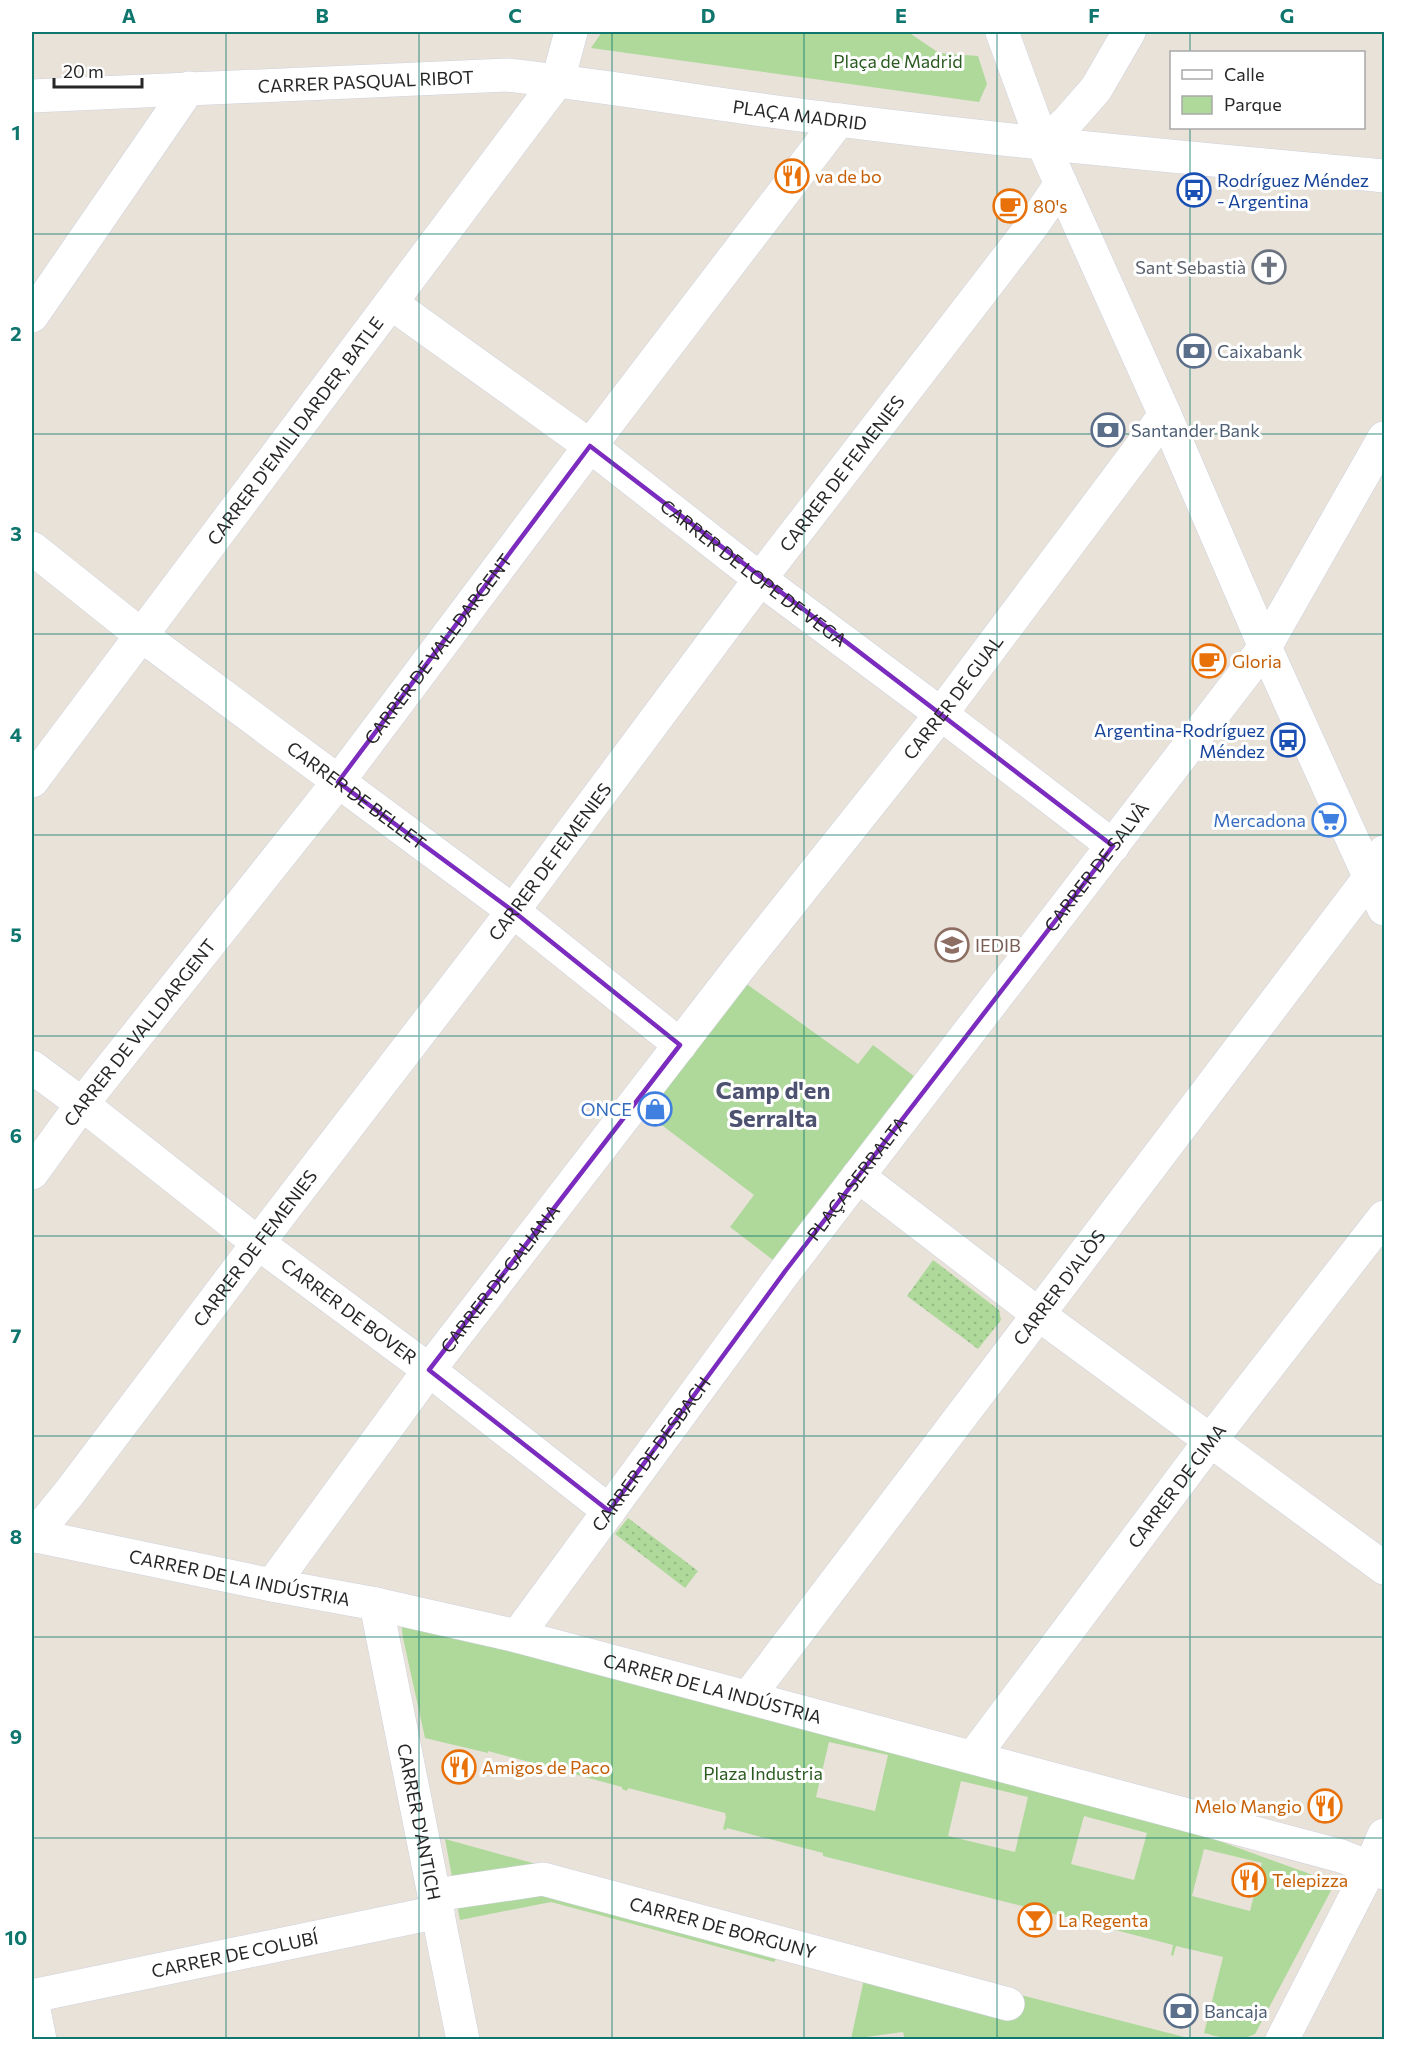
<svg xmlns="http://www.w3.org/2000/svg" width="1416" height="2071" font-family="Commissioner,sans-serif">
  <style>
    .grass { fill: url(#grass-dots) }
    .park { fill: #aed99b; fill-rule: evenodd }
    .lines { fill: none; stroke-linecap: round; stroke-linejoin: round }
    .minor-casing { stroke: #cfd1de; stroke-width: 34 }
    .minor { stroke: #fff; stroke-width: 33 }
    .marked { fill: none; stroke: #7b2cbf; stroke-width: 4.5; stroke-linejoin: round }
    .grid { fill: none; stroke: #0f766e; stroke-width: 1.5; stroke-opacity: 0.55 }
    .labels { text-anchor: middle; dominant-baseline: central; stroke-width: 6; stroke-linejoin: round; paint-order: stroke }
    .park-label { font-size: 18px; fill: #2a5a20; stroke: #fff }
    .street-label { font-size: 18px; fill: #272727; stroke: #fff }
    .food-label { font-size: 18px; fill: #c56008; stroke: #fff; text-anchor: start }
    .transit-label { font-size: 18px; fill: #164399; stroke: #fff; text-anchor: start }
    .worship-label { font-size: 18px; fill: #5b616d; stroke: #fff; text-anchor: end }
    .service-label { font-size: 18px; fill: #4e5e75; stroke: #fff; text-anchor: start }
    .shop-label { font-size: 18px; fill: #366cbe; stroke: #fff; text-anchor: end }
    .education-label { font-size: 18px; fill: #785e54; stroke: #fff; text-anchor: start }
    .district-label { font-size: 24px; font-weight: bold; fill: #4d5271; stroke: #fff }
    .neatline { fill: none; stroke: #0f766e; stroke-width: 2 }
    .grid-label { font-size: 20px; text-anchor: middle; font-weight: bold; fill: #0f766e }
  </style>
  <defs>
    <pattern id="grass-dots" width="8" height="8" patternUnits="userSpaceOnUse" patternTransform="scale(1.5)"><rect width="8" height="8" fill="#aed99b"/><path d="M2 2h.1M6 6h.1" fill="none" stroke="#96ba86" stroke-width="1.8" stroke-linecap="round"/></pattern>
  </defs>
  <rect width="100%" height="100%" fill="#e8e2d9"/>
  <path class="grass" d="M933,1260l66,50 2,10 -23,29 -71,-53z
    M628,1518l70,53 -13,17 -70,-54z"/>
  <path class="park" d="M602,32h306l31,21 39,3 9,28 -8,18 -388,-54z
    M734,975l124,89 15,-19 54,41 -141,184 -56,-43 24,-32 -120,-91z
    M401,1622l418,108 392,108 124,45 -80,151c-18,9 -32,4 -51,-1l19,-76 -47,-11 -3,10 -2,-1 2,-10 -96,-25 -2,10 -3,-1 2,-10 -251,-63v-3l-96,-25 -1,2 -3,-1 3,-12 -1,-4 -97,-25 -1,3 -5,-2v-2l-134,-36v2l-63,-15 -22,-100zM829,1742l59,13 -13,56 -59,-14zM961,1781l67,16 -13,55 -67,-16zM1084,1816l63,17 -13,47 -63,-16zM1204,1849l58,14 -12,48 -58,-15z
    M445,1839l425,117 322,83 -287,1 -2,-8 -52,7 15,-69 -88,-14 -4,6 -223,-60 -91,18z"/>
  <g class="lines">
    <defs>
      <g id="minor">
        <path d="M1002,32l41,112 122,271 100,232 119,262"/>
        <path id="s1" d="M32,96l475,-21c111,12 221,32 332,45 182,23 364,39 545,56"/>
        <path d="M1043,144l24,-22 29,-33 33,-57"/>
        <path id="s2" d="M391,303l199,143 170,133 181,135 172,132"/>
        <path d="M32,316l157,-228"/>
        <path id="s3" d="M32,548l109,87 372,276 167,134"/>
        <path id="s4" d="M32,781l526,-701 13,-48"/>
        <path id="s5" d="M32,1067l50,37 176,139 171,127 180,141"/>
        <path id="s6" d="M32,1173l50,-69 256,-322 252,-336 249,-326"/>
        <path d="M858,1176l180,138 346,254"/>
        <path id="s7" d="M32,1535l240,50 104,19 141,32 824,220 43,17"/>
        <path id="s8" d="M34,1536l36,-44 188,-249 255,-332 247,-332 272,-353 29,-42"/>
        <path id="s9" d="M272,1585l157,-215 310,-402 202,-254 224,-299"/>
        <path id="s10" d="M376,1604l87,436"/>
        <path id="s11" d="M517,1636l269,-366 479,-623 119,-209"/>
        <path id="s12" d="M749,1696l621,-819 14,-25"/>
        <path id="s13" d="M973,1757l237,-316 174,-224"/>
        <path id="s14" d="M435,1897l7,-3 101,-15 465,125"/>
        <path id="s15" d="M32,1996l406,-84"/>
        <path d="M32,2000l8,40"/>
        <path d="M1282,2040l88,-172 14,-33"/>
      </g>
    </defs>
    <use href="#minor" class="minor-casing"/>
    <use href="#minor" class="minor"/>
  </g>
  <path class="marked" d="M590,446l523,400 -327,424 -177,241 -180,-141 251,-325 -167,-134 -175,-129z"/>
  <path class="grid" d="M226,32v2008M419,32v2008M612,32v2008M804,32v2008M997,32v2008M1190,32v20M1190,128v1912M32,234h1352M32,434h1352M32,634h1352M32,835h1352M32,1036h1352M32,1236h1352M32,1436h1352M32,1637h1352M32,1838h1352"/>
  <defs>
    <symbol id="restaurant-ring" viewBox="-11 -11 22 22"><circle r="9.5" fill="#fff" stroke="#e8710a" stroke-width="1.5"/><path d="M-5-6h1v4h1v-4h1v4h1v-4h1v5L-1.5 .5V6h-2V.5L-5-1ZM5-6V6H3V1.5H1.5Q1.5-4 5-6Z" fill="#e8710a"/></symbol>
    <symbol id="bus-ring" viewBox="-11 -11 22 22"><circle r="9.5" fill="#fff" stroke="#1a4fb4" stroke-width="1.5"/><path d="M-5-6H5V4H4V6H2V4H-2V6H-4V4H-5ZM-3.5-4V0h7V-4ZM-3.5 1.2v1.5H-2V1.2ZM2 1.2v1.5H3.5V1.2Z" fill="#1a4fb4"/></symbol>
    <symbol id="cafe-ring" viewBox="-11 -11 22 22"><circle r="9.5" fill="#fff" stroke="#e8710a" stroke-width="1.5"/><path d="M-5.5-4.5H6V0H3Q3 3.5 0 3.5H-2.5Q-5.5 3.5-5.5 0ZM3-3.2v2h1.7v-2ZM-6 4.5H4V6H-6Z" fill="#e8710a"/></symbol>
    <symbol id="church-ring" viewBox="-11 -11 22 22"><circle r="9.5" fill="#fff" stroke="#6b7280" stroke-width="1.5"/><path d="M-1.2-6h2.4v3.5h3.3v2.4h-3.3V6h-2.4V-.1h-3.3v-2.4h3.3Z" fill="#6b7280"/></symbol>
    <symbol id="bank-ring" viewBox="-11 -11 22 22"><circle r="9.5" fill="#fff" stroke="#5c6f8a" stroke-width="1.5"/><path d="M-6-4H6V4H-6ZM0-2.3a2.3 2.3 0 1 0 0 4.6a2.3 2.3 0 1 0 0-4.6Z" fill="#5c6f8a"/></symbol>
    <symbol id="supermarket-ring" viewBox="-11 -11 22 22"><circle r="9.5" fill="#fff" stroke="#3f7fe0" stroke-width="1.5"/><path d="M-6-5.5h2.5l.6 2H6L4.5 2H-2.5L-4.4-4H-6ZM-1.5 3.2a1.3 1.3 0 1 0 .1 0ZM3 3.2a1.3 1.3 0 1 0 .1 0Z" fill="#3f7fe0"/></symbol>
    <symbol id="university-ring" viewBox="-11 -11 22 22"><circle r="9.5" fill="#fff" stroke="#8d6e63" stroke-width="1.5"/><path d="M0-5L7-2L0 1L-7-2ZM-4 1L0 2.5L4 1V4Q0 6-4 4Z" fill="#8d6e63"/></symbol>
    <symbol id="shop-ring" viewBox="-11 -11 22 22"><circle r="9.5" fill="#fff" stroke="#3f7fe0" stroke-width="1.5"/><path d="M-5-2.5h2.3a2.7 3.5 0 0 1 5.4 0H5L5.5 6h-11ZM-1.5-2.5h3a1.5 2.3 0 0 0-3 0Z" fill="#3f7fe0"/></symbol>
    <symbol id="bar-ring" viewBox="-11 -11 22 22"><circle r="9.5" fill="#fff" stroke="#e8710a" stroke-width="1.5"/><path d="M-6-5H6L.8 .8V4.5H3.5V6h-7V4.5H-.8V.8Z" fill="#e8710a"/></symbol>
  </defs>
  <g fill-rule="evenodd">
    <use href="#restaurant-ring" x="773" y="157" width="38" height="38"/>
    <use href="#bus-ring" x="1175" y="171" width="38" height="38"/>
    <use href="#cafe-ring" x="991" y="187" width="38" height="38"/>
    <use href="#church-ring" x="1250" y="248" width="38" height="38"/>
    <use href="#bank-ring" x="1175" y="332" width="38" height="38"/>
    <use href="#bank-ring" x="1089" y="411" width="38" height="38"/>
    <use href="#cafe-ring" x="1190" y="642" width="38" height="38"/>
    <use href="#bus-ring" x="1269" y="721" width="38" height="38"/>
    <use href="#supermarket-ring" x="1310" y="801" width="38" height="38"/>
    <use href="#university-ring" x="933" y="926" width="38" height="38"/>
    <use href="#shop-ring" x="636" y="1090" width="38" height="38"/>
    <use href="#restaurant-ring" x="440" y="1748" width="38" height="38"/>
    <use href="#restaurant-ring" x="1306" y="1787" width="38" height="38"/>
    <use href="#restaurant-ring" x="1230" y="1861" width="38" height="38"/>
    <use href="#bar-ring" x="1016" y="1901" width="38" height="38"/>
    <use href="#bank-ring" x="1162" y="1992" width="38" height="38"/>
  </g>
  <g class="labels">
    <g class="park-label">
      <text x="898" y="61">Plaça de Madrid</text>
      <text x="763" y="1773">Plaza Industria</text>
    </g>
    <g class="street-label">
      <text stroke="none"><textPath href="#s1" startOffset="334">CARRER PASQUAL RIBOT</textPath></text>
      <text stroke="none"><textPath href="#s1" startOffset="771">PLAÇA MADRID</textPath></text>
      <text stroke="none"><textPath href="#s4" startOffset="438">CARRER D'EMILI DARDER, BATLE</textPath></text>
      <text stroke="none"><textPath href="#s8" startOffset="1335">CARRER DE FEMENIES</textPath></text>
      <text stroke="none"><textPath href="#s2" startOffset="452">CARRER DE LOPE DE VEGA</textPath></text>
      <text stroke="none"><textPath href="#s6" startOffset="663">CARRER DE VALLDARGENT</textPath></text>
      <text stroke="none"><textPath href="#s9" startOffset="1119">CARRER DE GUAL</textPath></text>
      <text stroke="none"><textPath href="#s3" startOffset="408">CARRER DE BELLET</textPath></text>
      <text stroke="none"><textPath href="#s8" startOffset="849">CARRER DE FEMENIES</textPath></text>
      <text stroke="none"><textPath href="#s11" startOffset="963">CARRER DE SALVÀ</textPath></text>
      <text stroke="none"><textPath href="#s6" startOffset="177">CARRER DE VALLDARGENT</textPath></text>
      <text stroke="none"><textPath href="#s11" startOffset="570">PLAÇA SERRALTA</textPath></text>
      <text stroke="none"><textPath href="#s8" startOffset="363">CARRER DE FEMENIES</textPath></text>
      <text stroke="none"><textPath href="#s9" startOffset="382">CARRER DE GALIANA</textPath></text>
      <text stroke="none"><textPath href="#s12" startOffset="513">CARRER D'ALÒS</textPath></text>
      <text stroke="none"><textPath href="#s5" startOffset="400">CARRER DE BOVER</textPath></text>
      <text stroke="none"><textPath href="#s11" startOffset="226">CARRER DE DESBACH</textPath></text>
      <text stroke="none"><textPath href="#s13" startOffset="339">CARRER DE CIMA</textPath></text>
      <text stroke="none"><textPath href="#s7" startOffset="212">CARRER DE LA INDÚSTRIA</textPath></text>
      <text stroke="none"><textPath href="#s7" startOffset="698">CARRER DE LA INDÚSTRIA</textPath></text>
      <text stroke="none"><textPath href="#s10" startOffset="222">CARRER D'ANTICH</textPath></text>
      <text stroke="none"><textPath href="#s14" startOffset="296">CARRER DE BORGUNY</textPath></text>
      <text stroke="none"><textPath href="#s15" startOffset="207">CARRER DE COLUBÍ</textPath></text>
    </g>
    <g class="food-label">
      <text x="815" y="176">va de bo</text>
      <text x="1033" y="206">80's</text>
      <text x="1232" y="661">Gloria</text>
      <text x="482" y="1767">Amigos de Paco</text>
      <text x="1302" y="1806" text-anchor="end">Melo Mangio</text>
      <text x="1272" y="1880">Telepizza</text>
      <text x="1058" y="1920">La Regenta</text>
    </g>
    <g class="transit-label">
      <text x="1217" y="180">Rodríguez Méndez<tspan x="1217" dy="21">- Argentina</tspan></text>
      <text x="1265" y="730" text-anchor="end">Argentina-Rodríguez<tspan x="1265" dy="21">Méndez</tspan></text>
    </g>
    <g class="worship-label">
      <text x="1246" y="267">Sant Sebastià</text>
    </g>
    <g class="service-label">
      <text x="1217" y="351">Caixabank</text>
      <text x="1131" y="430">Santander Bank</text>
      <text x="1204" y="2011">Bancaja</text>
    </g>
    <g class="shop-label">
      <text x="1306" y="820">Mercadona</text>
      <text x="632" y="1109">ONCE</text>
    </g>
    <g class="education-label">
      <text x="975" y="945">IEDIB</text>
    </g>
    <g class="district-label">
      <text x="773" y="1089">Camp d'en<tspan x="773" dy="28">Serralta</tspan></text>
    </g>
  </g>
  <rect width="1416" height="2071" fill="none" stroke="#ffffff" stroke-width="66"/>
  <rect x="1170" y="51" width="195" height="78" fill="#ffffff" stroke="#a9a9a9" stroke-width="1.5"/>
  <rect x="1182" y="70" width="30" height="9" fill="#ffffff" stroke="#a9a9a9" stroke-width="1.5"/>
  <text x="1224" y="81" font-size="18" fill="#272727">Calle</text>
  <rect x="1182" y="96" width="30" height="18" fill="#aed99b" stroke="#a9a9a9" stroke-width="1.5"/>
  <text x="1224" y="111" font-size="18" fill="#272727">Parque</text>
  <path d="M54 78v9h88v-9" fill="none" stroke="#272727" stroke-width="3"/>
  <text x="63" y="78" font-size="18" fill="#272727" stroke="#ffffff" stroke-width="4.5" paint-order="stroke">20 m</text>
  <rect x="33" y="33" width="1350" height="2005" class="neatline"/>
  <g class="grid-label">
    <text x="129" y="23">A</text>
    <text x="322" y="23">B</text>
    <text x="515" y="23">C</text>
    <text x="708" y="23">D</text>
    <text x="901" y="23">E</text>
    <text x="1094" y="23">F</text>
    <text x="1287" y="23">G</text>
    <text x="16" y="140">1</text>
    <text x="16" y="341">2</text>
    <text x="16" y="541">3</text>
    <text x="16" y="742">4</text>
    <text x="16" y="942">5</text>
    <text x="16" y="1143">6</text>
    <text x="16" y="1343">7</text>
    <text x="16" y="1544">8</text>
    <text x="16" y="1744">9</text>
    <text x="16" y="1945">10</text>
  </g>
</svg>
